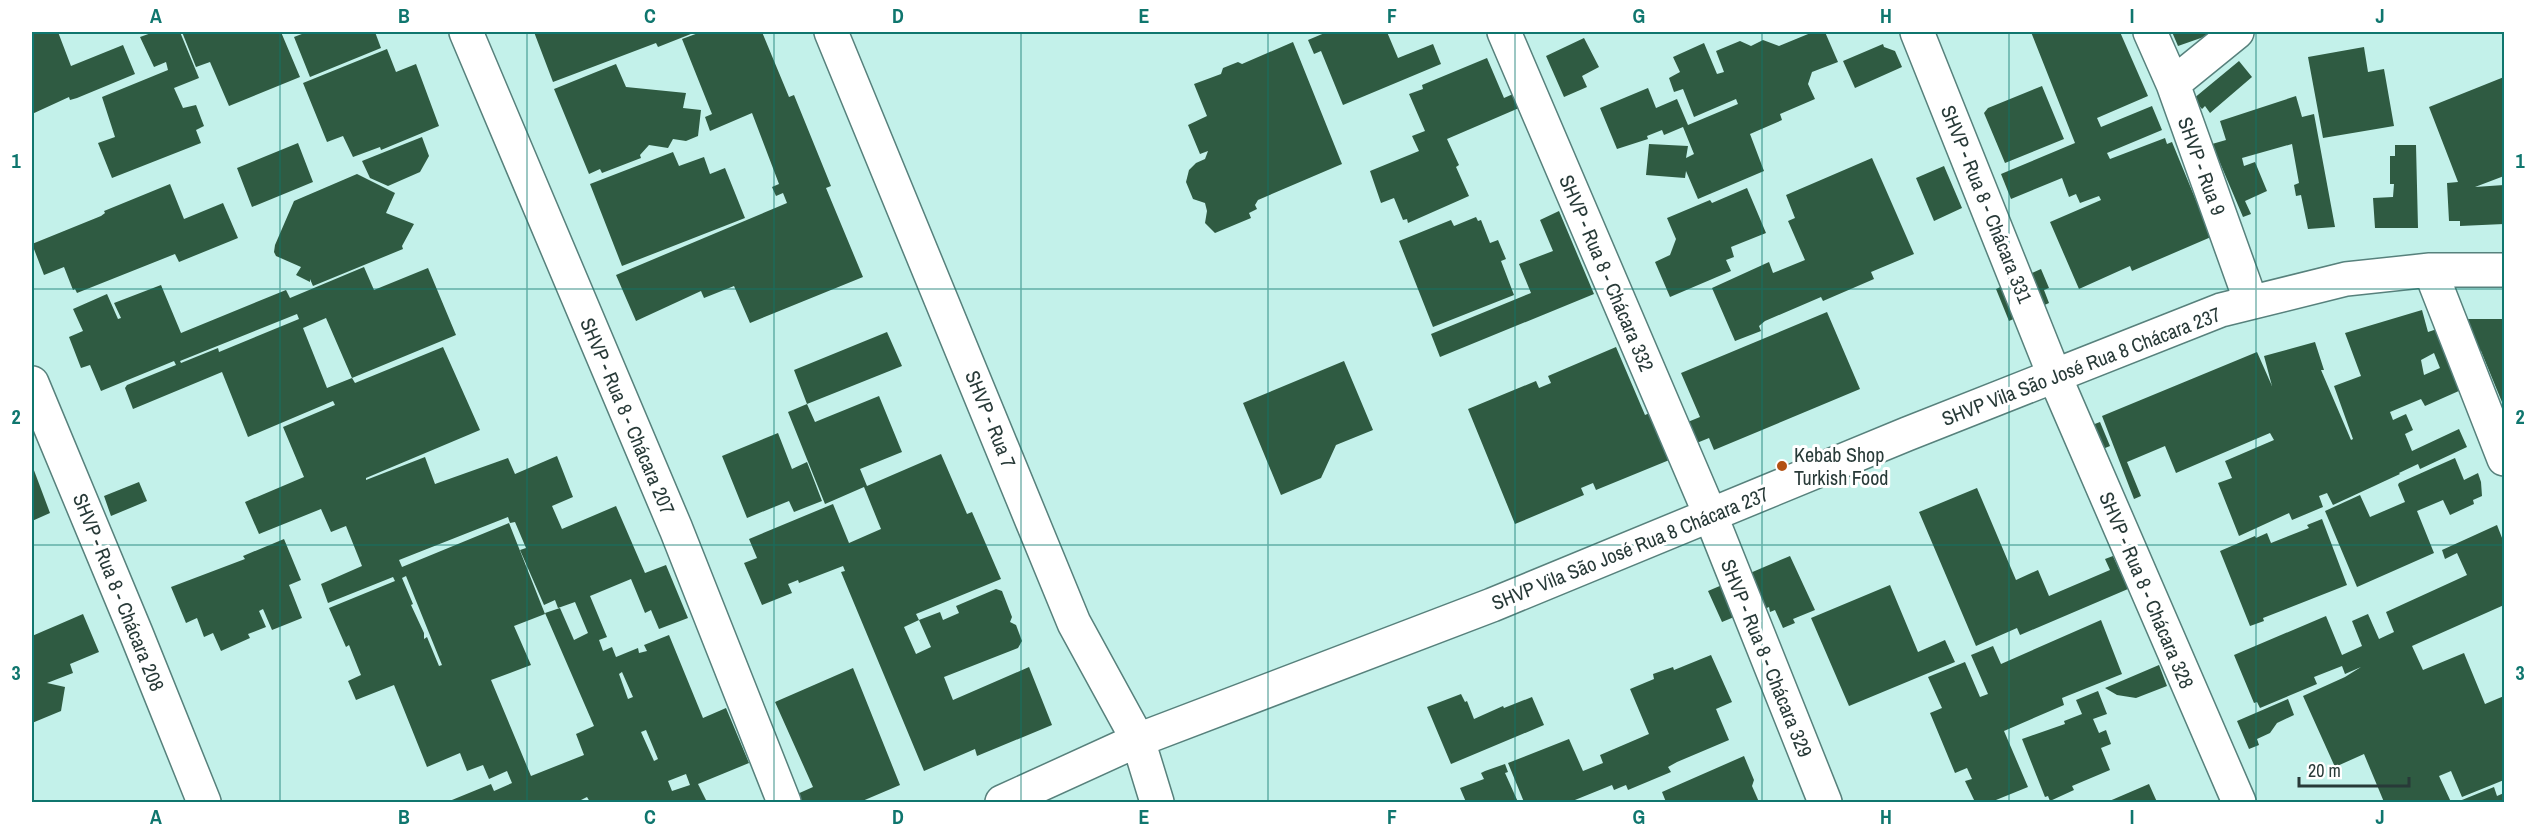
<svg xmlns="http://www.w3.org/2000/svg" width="2536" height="834" font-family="'Archivo Narrow',sans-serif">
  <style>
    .building { fill: #2f5b42; fill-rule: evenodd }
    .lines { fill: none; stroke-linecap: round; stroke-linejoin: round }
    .minor-casing { stroke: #57817c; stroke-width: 36 }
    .minor { stroke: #fff; stroke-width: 33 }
    .grid { fill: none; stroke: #0f766e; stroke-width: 1.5; stroke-opacity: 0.55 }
    .poi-dot { fill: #b35113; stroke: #fff; stroke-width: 2 }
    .labels { text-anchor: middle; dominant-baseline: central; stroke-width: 6; stroke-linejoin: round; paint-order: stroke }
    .street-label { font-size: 20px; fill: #283a38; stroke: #fff }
    .poi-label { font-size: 20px; fill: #283a38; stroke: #fff; text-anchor: start }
    .neatline { fill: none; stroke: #0f766e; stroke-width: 2 }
    .grid-label { font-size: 20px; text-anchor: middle; font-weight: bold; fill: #0f766e }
  </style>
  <rect width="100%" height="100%" fill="#c3f1ea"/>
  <path class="building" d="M38,32l1,2 19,-2 13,34 52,-21 12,29 -58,24 -7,2 -1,-3 -37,17v-80z
    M154,32h26l19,46 -25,10 9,20 13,-3 8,21 -8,4 5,13 -89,35 -14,-35 17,-6 -13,-40 66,-27 -2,-8 -12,5 -14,-30z
    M182,32h99l19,45 -71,29 -19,-44 -14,5z
    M307,32h68l6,16 -71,29 -16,-40z
    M534,32h162l-38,15 -2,-4 -103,39z
    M701,32h61l27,65 5,-2 37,91 -5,2 37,89 -113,46 -16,-37 -30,12 -3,-7 -65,30 -20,-46 171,-72 -4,-10 -7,3 -4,-9 7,-3 -27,-71 -42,18 -5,-14 7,-3 -30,-75z
    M1327,32h60l11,26 35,-14 8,20 -98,41 -22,-54 -7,3 -6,-14z
    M1813,32h12l13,30 -26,10 -4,12 7,15 -35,15 2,6 -32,14 14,37 -66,28 -12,-28 -1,7 -39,-3 3,-31 39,2 -2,12 8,-4 -11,-27 -19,8 -2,-5 -15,6 1,3 -31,10 -17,-41 48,-20 8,20 21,-9 11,26 50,-21 -2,-5 -42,18 -11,-28 -9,3 -5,-14 11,-6 -7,-15 31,-14 13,31 7,-2 -8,-21 24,-10 11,5 12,-6 16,6z
    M2031,32h89l28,64 -51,22 4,9 51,-21 10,24 -55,23 3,6 55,-21 2,6 5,-2 39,95 -79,34 -2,-5 -51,23 -29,-67 51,-22 -2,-4 -19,7 -4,-9 -7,3 -7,-19 -51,21 -10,-25 74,-31z
    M2172,32h46l-40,14z
    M1584,38l15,29 -17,9 5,11 -23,10 -18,-41z
    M1293,42l49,122 -84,36 -3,5 2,4 -8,4 2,5 -36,15 -10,-10 2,-12 -2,-8 -12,-4 -7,-17 3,-12 7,-7 9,-4 3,-8 -8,3 -12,-29 19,-9 -13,-32 27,-10 2,-6 15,-6 4,2z
    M1883,44l1,3 11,4 7,16 -47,21 -12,-27z
    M2364,47l4,25 16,-3 10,57 -71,12 -15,-81z
    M387,49l9,23 20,-8 23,62 -58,24 -1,-3 -27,10 -10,-21 -16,6 -24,-59z
    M1487,58l17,40 9,-4 6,14 -72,31 12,26 -3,2 13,29 -61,27 -1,-4 -4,1 -9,-22 -13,5 -11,-32 49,-20 -7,-15 13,-5 -16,-37 14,-5 -1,-4z
    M2239,61l13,16 -42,36 -5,-7 -3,3 -9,-10z
    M616,64l10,23 60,6 -3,15 18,2 -3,26 -12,5 -13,-2 -5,9 -19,-3 -9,10 1,3 -39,15 -2,-4 -11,5 -35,-85z
    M2504,77v99l-29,11 29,-2v39l-44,2v-5h-11l-2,-38 11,-1 -29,-75z
    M2042,86l22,53 -59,24 -21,-50 4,-5z
    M2296,96l6,21 12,-3 21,113 -27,2 -7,-34 -5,1 -2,-11 5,-2 -7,-39 -50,14 2,8 11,-4 12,29 -22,10 6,13 -8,3 -31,-73 14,-4 -6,-19z
    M422,137l7,19 -9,16 -32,14 -18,-8 -8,-17z
    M298,143l15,39 -61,25 -15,-39z
    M2395,145h21l2,83h-43l-2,-30 20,-1 1,-13h-4v-28h5z
    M673,152l6,14 25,-9 6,17 15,-6 20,50 -123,48 -32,-82z
    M1872,158l42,96 -43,18 3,7 -51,22 -2,-4 -56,24 -6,5 2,5 -26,10 -23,-53 57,-26 4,11 32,-13 -17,-39 7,-3 -9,-23z
    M1944,166l18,42 -28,13 -18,-43z
    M357,174l38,19 -9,20 28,11 -12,22 1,3 -90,37 -3,-7v3l-14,-7 5,-8 -25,-11 -2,-4 1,-7 19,-44z
    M170,184l14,35 39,-16 15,35 -59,24 -4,-8 -98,39 -2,-4 -2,1 -9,-23 -20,8 -12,-31 69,-28 4,-3 -1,-2z
    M1747,188l19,45 -35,14 3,10 -8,3 5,11 -61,26 -15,-35 15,-7 6,-16 -9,-21 43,-18 2,3z
    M1559,211l35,83 -154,63 -9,-23 100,-41 -12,-29 34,-13 -13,-31z
    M1476,217l2,4 3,-1 9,23 8,-3 8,19 -5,2 13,34 -81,32 -34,-86 52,-21 3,6z
    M364,267l10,23 54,-22 28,67 -104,43 -26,-60 -23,10 24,60 25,-10 3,5 88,-36 37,83 -114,48v2l59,-23 10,27 73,-26 7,16 42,-18 16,41 -21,9 10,23 54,-23 29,67 21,-8 22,53 -29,11 -8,-19 -6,3 -14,-34 -41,17 17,41 -8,3 4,11 9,-4 4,10 22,-9 1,5 8,-2 -3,-6 25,-10 34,83 23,-10 23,55 -51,21 9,18h-117l-3,-5 -8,4 1,1h-133l44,-18 3,7 18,-8 -5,-12 -18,8 -6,-14 -16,6 -7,-18 -33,14 -33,-82 -38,15 -8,-19 13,-6 -12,-30 -3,2 -17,-39 66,-27 -2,-4 -65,26 -7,-19 41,-18 -16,-40 -15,6 -10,-23 -62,25 -14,-32 59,-25 -21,-50 52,-22 -2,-4 -85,36 -26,-65 -89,37 -8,-21 2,-3 49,-20 -2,-4 -73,30 -11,-26 -9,3 -12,-31 14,-6 -10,-22 34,-15 11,25 3,-1 -7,-15 47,-18 20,48 105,-43 4,8zM297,314l2,5 -80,33 -1,-4 -37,15 -1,-2zM508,517l2,6 5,-1 11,26 -6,2 24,55 11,-5 3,8 17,-6 13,31 -14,7 -14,-32 -15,5 49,113 -18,8 8,21 -53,21 -40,-96 40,-15 -17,-39 31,-12 -36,-91 -107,44 -3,-7zM406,576l36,89 -3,1 -12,-29 -3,2v-6l-13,-28 2,-1 -11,-26zM622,672l11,25 -5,2 -9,-25zM646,730l12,29 -4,2 -13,-29zM686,774l4,11 -18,6 -4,-10z
    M2041,269l8,19 -5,2 5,13 -40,18 -13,-32z
    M2422,310l6,22 39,-13h37v88l-23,-56 -32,12 12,27 -36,16 -4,-7 -31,13 3,8 13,-6 7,16 -8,4 7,17 47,-22 8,18 -47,22 -2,-5 -19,9 1,1 -67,31 -6,-12 -8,3 4,11 -31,13 -3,-7 -50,23 -21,-53 14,-5 -7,-17 49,-21 -4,-7 -94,40 -11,-27 -38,16 14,34 -7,3 -32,-83 155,-64 15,34 -8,-30 51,-14 9,28h-3l30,70 2,-1 -19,-53 27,-10 -16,-43zM2434,353l6,15 -16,7 -3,-15z
    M1827,312l33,77 -146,61 -5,-12 -27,11 2,5 -88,36 -3,-7 -12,5 3,7 -69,29 -47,-115 68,-28 3,7 12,-5 -3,-7 68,-29 29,68 12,-5 16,18 27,-11 -19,-44z
    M887,332l15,34 -95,38 -13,-34z
    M1344,361l29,69 -37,15 -15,33 -40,17 -38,-92z
    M879,396l23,56 -42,17 7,17 74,-32 26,60 5,-2 29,67 -85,35 3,6 -15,7 12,27 15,-7 -12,-27 21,-8 3,8 16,-7 -3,-7 40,-17 6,2 10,26 -2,5 6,3 6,16 -4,7 -74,29 9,23 76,-33 23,58 -75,31 -2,-7 -51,22 -83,-199 4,-1 -2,-5 -44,17 -1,-3 -10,4 4,9 -30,12 -18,-42 13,-5 -8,-19 84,-35 16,39 32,-14 -17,-42 -39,17 -37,-92 19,-8 8,18z
    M2100,422l10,24 -17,7 -1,-28z
    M778,433l14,36 15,-7 15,39 -28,11 -5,-11 -42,17 -25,-62z
    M2455,458l9,22 14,-7 3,9 1,14 -9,4 1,4 -24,11 -7,-15 -26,11 17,42 -77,34 -32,-76 35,-16 10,22 35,-15 -7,-17 1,-2z
    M32,465l18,48 -18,8z
    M139,482l8,19 -36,15 -7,-20z
    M1977,488l39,92 22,-10 11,26 61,-26 -5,-11 8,-3 15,33 -108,46 -3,-7 -41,18 -57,-134z
    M2322,519l25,66 -84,33 1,3 -14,5 -30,-75 35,-15 1,2 11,-5 4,10 38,-15 -2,-3z
    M2497,525l7,18v62l-92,41 11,24 41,-17 21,51 19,-8v84l-42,17 -11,-26 -12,5 12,26h-67l-20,-48 -29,13 -32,-71 42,-19 16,-10 -16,7 -3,-8 -28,11 3,7 -57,24 -3,-6 -3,1 -20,-48 92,-39 16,39 20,-9 -10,-25 16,-7 11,25 15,-7 -8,-20 81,-37 -10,-22 -12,6 -3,-9z
    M284,539l17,41 -12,5 13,33 -30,12 -9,-21 -4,2 7,16 -18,7 2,4 -29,13 -8,-18 -9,4 -7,-19 -11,5 -15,-36 74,-28 -2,-3z
    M1790,556l25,54 -22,9 2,4 -12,5 -8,-18 -5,2 -1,-5 -16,7 -2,-4 -29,12 -14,-31z
    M1890,585l28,67 27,-12 10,22 -106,44 -38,-88z
    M83,614l16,38 -29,12 3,9 -26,10 18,4 -4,24 -29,12v-87z
    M2101,620l21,54 -60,24 2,7 -60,26 24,56 -37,15h-16l-10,-21 7,-2 -5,-11 -12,5 -25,-60 12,-5 -14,-31 37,-15 15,35 8,-3 -17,-39 22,-9 8,18z
    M1711,655l21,47 -16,7 13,31 -52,22 -9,5 3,5 -43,18 -2,-5 -12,5 -2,-5 -42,17h-46l-16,-39 61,-24 14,32 20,-8 -3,-8 49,-21 -19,-45 24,-10 -1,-5 20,-7 1,3z
    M2159,665l8,21 -31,12 -19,-3 -12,-7z
    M853,668l47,117 -40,17h-62l-3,-7 18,-8 -38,-85z
    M2098,691l9,23 -14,5 6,14 7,-3 5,14 -10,4 9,22 -38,16 2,4 -24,11 -2,-5 -3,1 -23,-58 43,-15 -1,-3 18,-7 -6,-14z
    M1461,694l4,8 2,-1 7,18 29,-13 1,2 28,-11 12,28 -93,39 -24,-57z
    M2288,699l6,16 -17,8 -7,10 -13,6 2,6 -10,4 -12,-28z
    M1744,756l10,24 -2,6 7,16h-93l-4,-10z
    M1505,764l3,8 -3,1 13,29h-52l-6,-14 24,-9 -3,-6 4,-2z
    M2149,784l8,18h-50z
    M2494,787l3,9 7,-3v9h-47z"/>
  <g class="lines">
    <defs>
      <path id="minor" d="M466,32l210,497 108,273
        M831,32l243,591 64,117 19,62
        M1504,32l206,482 115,288
        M1917,32l138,345 184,425
        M2150,32l23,52 78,218
        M2173,84l64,-52
        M2430,270l74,189
        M32,383l104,250 68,169
        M1002,802l136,-62 354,-135 415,-171 314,-124 125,-31 84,-9h74"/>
    </defs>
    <use href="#minor" class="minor-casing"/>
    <use href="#minor" class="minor"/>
  </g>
  <path class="grid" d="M280,32v770M527,32v770M774,32v770M1021,32v770M1268,32v770M1515,32v770M1762,32v770M2009,32v770M2256,32v770M32,289h2472M32,545h2472"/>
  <circle class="poi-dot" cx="1782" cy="466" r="6"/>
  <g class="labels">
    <g class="street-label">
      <text transform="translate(2202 166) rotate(70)">SHVP - Rua 9</text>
      <text transform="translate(1987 204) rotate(68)">SHVP - Rua 8 - Chácara 331</text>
      <text transform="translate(1607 273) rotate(67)">SHVP - Rua 8 - Chácara 332</text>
      <text transform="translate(2081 366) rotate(-21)">SHVP Vila São José Rua 8 Chácara 237</text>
      <text transform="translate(628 416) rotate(67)">SHVP - Rua 8 - Chácara 207</text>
      <text transform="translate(991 419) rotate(68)">SHVP - Rua 7</text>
      <text transform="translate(1630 548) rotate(-22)">SHVP Vila São José Rua 8 Chácara 237</text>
      <text transform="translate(2147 590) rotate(67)">SHVP - Rua 8 - Chácara 328</text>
      <text transform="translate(119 592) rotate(68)">SHVP - Rua 8 - Chácara 208</text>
      <text transform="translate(1767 658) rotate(68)">SHVP - Rua 8 - Chácara 329</text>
    </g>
    <g class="poi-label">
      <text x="1794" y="454">Kebab Shop<tspan x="1794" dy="23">Turkish Food</tspan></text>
    </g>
  </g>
  <rect width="2536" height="834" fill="none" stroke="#ffffff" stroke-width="66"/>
  <path d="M2299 777v9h110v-9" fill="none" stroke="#283a38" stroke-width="3"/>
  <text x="2308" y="777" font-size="18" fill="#283a38" stroke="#ffffff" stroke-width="4.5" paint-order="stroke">20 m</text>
  <rect x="33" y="33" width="2470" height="768" class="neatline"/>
  <g class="grid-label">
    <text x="156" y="23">A</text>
    <text x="404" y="23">B</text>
    <text x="650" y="23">C</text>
    <text x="898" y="23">D</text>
    <text x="1144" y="23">E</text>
    <text x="1392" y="23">F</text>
    <text x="1639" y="23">G</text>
    <text x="1886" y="23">H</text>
    <text x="2132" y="23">I</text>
    <text x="2380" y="23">J</text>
    <text x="16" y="168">1</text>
    <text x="2520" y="168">1</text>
    <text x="16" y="424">2</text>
    <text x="2520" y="424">2</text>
    <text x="16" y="680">3</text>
    <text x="2520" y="680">3</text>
    <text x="156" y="824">A</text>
    <text x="404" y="824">B</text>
    <text x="650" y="824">C</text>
    <text x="898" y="824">D</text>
    <text x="1144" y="824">E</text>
    <text x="1392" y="824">F</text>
    <text x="1639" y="824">G</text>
    <text x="1886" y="824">H</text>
    <text x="2132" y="824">I</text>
    <text x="2380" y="824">J</text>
  </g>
</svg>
